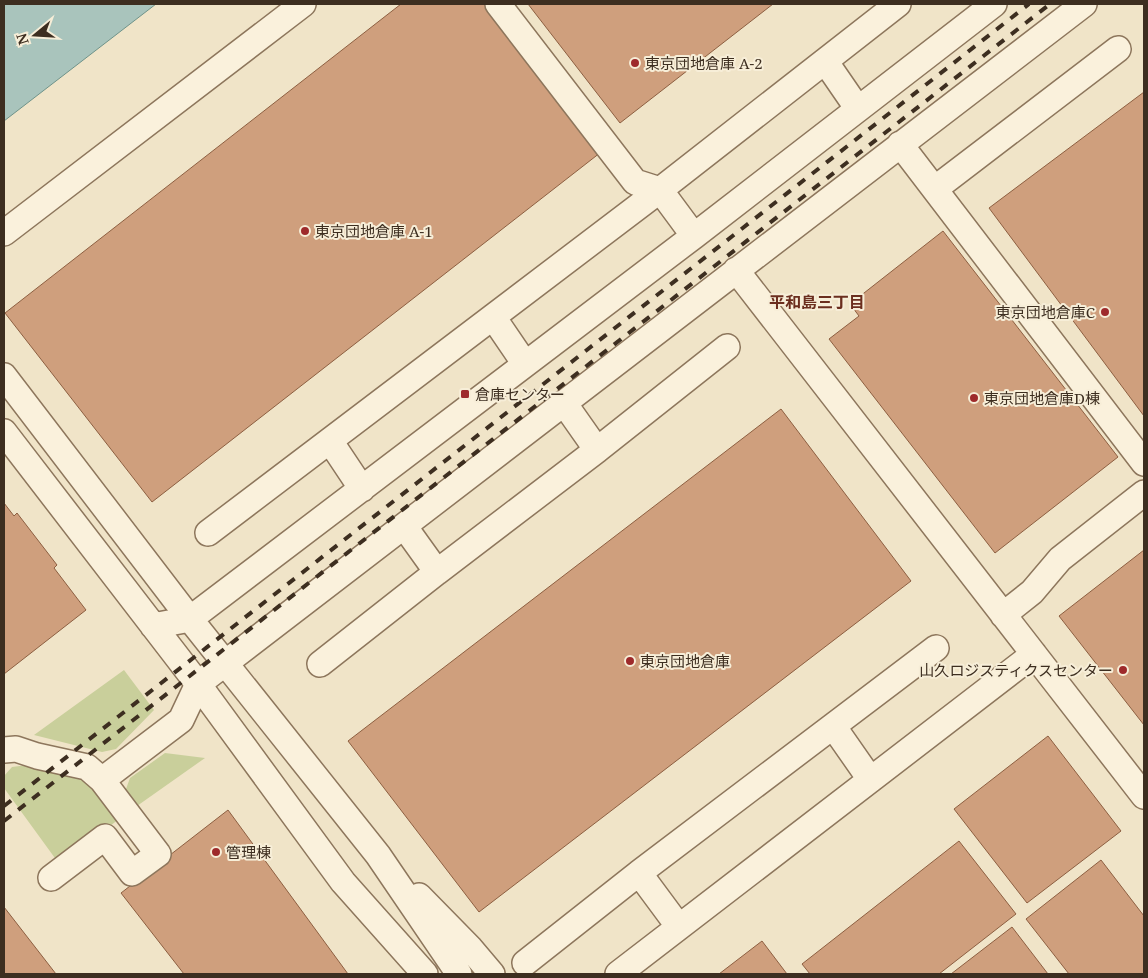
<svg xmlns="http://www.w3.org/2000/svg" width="1148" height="978" font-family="'Noto Serif','Noto Sans JP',serif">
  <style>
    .green { fill: #c9cf9b }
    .water { fill: #a9c4bc; stroke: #6f938a }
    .building { fill: #cf9f7d; stroke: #8d5f41 }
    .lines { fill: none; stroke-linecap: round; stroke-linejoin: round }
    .minor-casing { stroke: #8d765c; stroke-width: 28 }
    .minor { stroke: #faf1dc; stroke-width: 25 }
    .rail { stroke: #3d2e20; stroke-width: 4; stroke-dasharray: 9 9; stroke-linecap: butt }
    .poi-dot { fill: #9e2a2b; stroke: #f7eed8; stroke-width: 2 }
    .labels { text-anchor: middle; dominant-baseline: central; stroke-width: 4; stroke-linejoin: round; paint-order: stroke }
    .poi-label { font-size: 15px; fill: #3d2e20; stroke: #f7eed8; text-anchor: start }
    .neighbourhood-label { font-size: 16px; font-weight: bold; fill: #6b2e1e; stroke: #f7eed8 }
  </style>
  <rect width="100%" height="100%" fill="#f0e4c8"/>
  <path class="green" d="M124,670l30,40 -38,39 -14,3 -68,-17z
    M165,753l40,5 -68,48 -15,-6 8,-22z
    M35,764l67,20 17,35 -59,46 -56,-77v-12l8,-9z"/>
  <path class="water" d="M4,4h152l-152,117z"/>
  <path class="building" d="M401,4h91l113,145 -453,353 -147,-189z
    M528,4h245l-153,119z
    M1144,92v324l-155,-208z
    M943,231l175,226 -123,96 -166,-214 30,-23 -9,-12z
    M781,409l130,172 -432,331 -131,-171z
    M4,503l10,13 3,-3 40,52 -3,3 32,42 -82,64z
    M1144,550v175l-85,-109z
    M1048,736l73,95 -94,72 -73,-94z
    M228,810l120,164h-164l-63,-81z
    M959,841l57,73 -77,60h-129l-8,-10z
    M1101,860l43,56v58h-75l-43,-55z
    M4,907l52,67h-52z
    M1012,927l36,47h-97z
    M762,941l25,33h-68z"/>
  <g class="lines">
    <defs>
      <path id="minor" d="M498,4l137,178 25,8
        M825,61l33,48
        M900,144l244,319
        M936,188l182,-139
        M4,233l299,-229
        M694,236l-34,-46 238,-186
        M736,270l408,526
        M493,317l32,47
        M4,376l186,243 188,236 81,119
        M564,403l33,47 130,-103
        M4,432l194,252 145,198 82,92
        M330,441l32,48
        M404,526l33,46 160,-122
        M208,533l452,-343
        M1003,615l29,-23 28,-33 84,-66
        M153,626l37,-7 504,-383 300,-232
        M320,664l117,-92
        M833,726l37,53
        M4,750l12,-1 21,7 50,11 15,13 79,-60 17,-36 886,-680
        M51,878l54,-41 27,36 26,-19 -56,-74
        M419,896l51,52 22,26
        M679,927l-40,-54 297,-225
        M525,963l114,-90
        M618,974l416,-320"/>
    </defs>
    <use href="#minor" class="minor-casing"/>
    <use href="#minor" class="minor"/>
    <path class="rail" d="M4,806l1025,-802
      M4,821l1046,-817"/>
  </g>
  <g class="poi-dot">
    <circle cx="635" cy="63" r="5"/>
    <circle cx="305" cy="231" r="5"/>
    <circle cx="1105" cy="312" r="5"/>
    <rect x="460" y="389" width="10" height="10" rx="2.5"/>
    <circle cx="974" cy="398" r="5"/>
    <circle cx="630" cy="661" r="5"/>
    <circle cx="1123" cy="670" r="5"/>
    <circle cx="216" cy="852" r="5"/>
  </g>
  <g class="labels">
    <g class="poi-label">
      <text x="645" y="63">東京団地倉庫 A-2</text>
      <text x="315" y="231">東京団地倉庫 A-1</text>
      <text x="1095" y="312" text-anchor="end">東京団地倉庫C</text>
      <text x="475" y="394">倉庫センター</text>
      <text x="984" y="398">東京団地倉庫D棟</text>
      <text x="640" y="661">東京団地倉庫</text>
      <text x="1113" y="670" text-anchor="end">山久ロジスティクスセンター</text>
      <text x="226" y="852">管理棟</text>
    </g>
    <g class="neighbourhood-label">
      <text x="817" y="302">平和島三丁目</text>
    </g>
  </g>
  <rect width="1148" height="978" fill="none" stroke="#3d2e20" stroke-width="10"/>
  <g transform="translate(35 35) rotate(252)" stroke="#f7eed8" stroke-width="4" paint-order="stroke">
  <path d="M0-4L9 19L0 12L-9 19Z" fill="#3d2e20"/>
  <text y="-8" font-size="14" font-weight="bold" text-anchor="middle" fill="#3d2e20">N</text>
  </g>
</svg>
